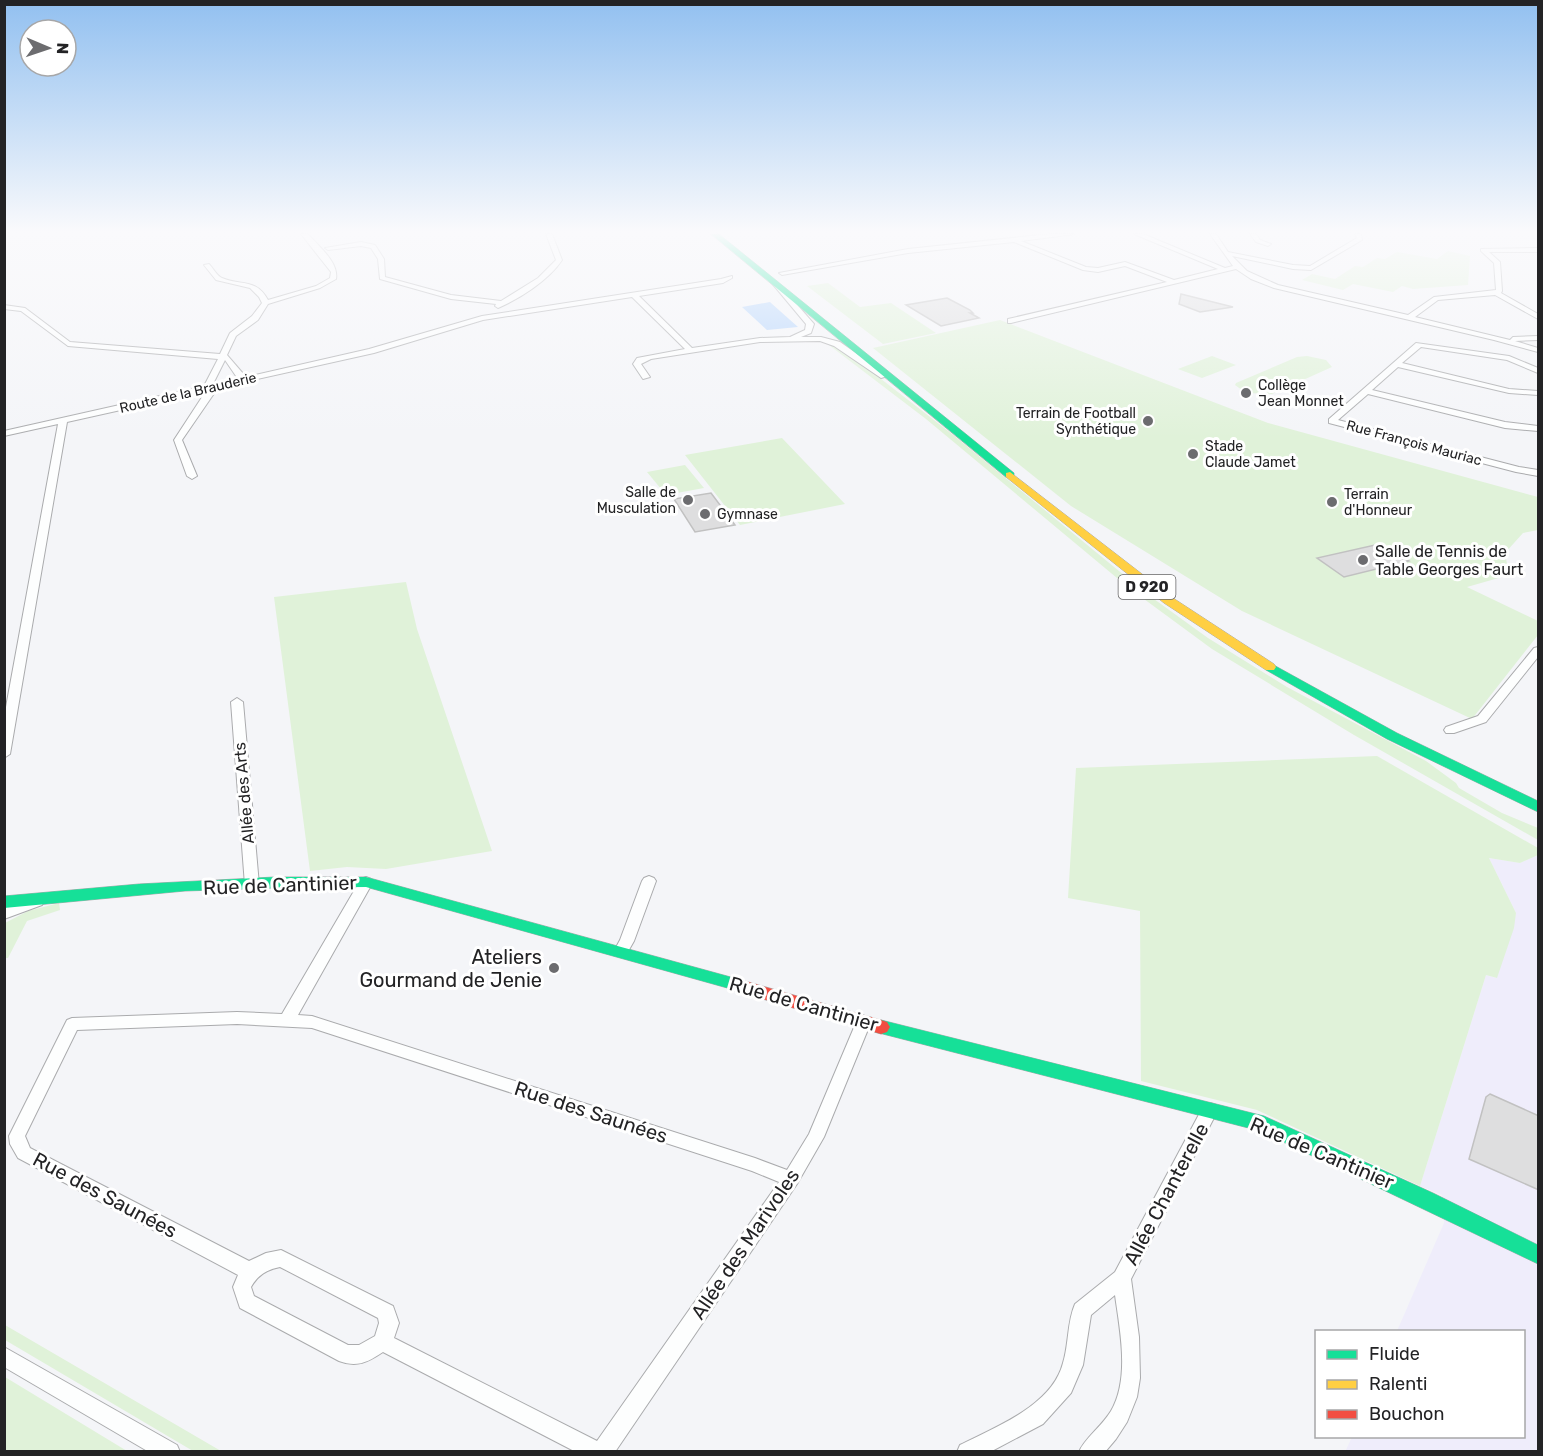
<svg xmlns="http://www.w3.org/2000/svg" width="1543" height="1456" font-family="Rubik,sans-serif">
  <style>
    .commercial { fill: #efedfb }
    .green { fill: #e0f2d9 }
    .water { fill: #b2d3fc }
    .building { fill: #dededf; stroke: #c1c1c1; stroke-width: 1.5 }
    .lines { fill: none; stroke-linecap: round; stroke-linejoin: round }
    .street-casing { stroke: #aaabad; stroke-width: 2 }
    .fast-casing { stroke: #aaabad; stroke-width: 1 }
    .slow-casing { stroke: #aaabad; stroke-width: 1 }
    .jam-casing { stroke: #aaabad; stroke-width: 1 }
    .street { fill: #fdfefe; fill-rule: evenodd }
    .fast { fill: #16e098; fill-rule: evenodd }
    .slow { fill: #ffcf43; fill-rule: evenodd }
    .jam { fill: #f24e42; fill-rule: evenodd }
    .poi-dot { fill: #6c6c6f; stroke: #fff; stroke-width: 2 }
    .labels { text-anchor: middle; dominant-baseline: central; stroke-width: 6; stroke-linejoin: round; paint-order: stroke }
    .far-poi-label { font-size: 14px; fill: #232325; stroke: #fff; text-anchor: start }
    .far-street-label { font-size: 14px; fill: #232325; stroke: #fff }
    .shield { fill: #fff; stroke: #656566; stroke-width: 1.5 }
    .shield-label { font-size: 15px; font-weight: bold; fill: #232325 }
    .poi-label { font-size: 16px; fill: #232325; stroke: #fff; text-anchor: start }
    .street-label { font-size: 16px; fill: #232325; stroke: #fff }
    .near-street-label { font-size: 20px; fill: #232325; stroke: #fff }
    .near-poi-label { font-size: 20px; fill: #232325; stroke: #fff; text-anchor: end }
  </style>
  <rect width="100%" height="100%" fill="#f4f5f8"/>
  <path class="commercial" d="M1538,855v596l-193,1 7,-15 172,-1v-104l-127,-1 47,-108 -2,-28 -22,-9 66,-211 10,3 20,-65 -27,-55 31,5z"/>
  <path class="green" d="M1448,251l22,5 -2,29 -55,4 -11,-3 -9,6 -40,-8 -10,6 -41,-10 10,-6 23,5 20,-13 8,1 14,-9 8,1 12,-7 40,7z
    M828,283l32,24 31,-4 45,30 -53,11 -76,-58z
    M1000,320l268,103 270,74v33l-15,3 -18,20 4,22 -42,12 71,34v14l-66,84 -230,-108 -171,-105 -198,-158z
    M825,342l29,16 98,76 195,160 61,44 79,49 139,74 30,22 3,5 43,25 36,15v12l-184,-105 -142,-86 -83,-61 -203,-169z
    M1212,356l24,9 -34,13 -24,-9z
    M1307,356l19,4 6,7 -60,27 -26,-1 -11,-8 1,-2 61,-26z
    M782,438l63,66 -105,21 -55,-70z
    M685,465l19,23 -38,7 -19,-23z
    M406,582l11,47 75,222 -106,18 -39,-2 -37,4 -36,-274z
    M1377,756l161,92v7l-18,8 -31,-5 27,55 -2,15 -17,50 -11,-3 -66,211 -163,-76 -116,-29 -1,-170 -72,-13 8,-130z
    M59,903l1,7 -33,11 -19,37h-3v-35l23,-12z
    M4,1325h1l216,126h-28l-188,-111z
    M5,1377l122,74h-122z"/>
  <path class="water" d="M770,302l1,1 27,24 -31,3 -25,-23z"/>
  <path class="building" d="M1181,294l52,13 -33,5 -21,-8z
    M947,298l23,12 3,3h-3l9,5 -38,8 -35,-21z
    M711,493l24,32 -40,7 -21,-33z
    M1375,545l5,3 7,-1 22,14 -65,16 -27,-19z
    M1490,1094l49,22v74l-70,-31 17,-62z"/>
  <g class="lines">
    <defs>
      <path id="street" d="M301,234h7c10,12 31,28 28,45l-16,9 -52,16 -10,16 -22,16 -9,19 19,22 123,-28 113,-33 239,-37 11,-3v2l-9,5 -84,13 53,52 68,-10 30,-1 15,-7 1,-6 -35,-42 5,-1 38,43 -3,9 -10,4h20l19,5 48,34 -7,2 -47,-32 -14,-5 -60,1 -109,17 -10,5 9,13 -7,2 -10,-15 4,-6 48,-9 -53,-52 -149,23 -109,33 -161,36 2,3 -33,48 15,36 -5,3 -5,-3 -13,-36 32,-49 -139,31 -57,332 -6,4v-40l54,-294 -54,12v-5l200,-45 14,-27 -150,-13 -47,-35 -17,-2v-4l21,3 45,34 150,12 10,-21 22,-17 10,-13 -3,-6 -9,-9 -34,-8 -12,-15 5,-1c4,4 8,12 13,14 19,8 34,0 46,22l48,-14 14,-8 1,-6zM225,360l13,19 -25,5z
        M546,234h6l10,26c-13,20 -43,39 -64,48l-3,-2 1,-2 -45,-5 -71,-20 -2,-20 -7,-11 -10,-2 -33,4 -3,-2 36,-6 14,3 9,14 1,18 66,18 50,6 37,-23 18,-18z
        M1050,234h25l-54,7 65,26 12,1 27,-6 49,18 44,-11 -84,-35h9l82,34 8,-2 -23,-32h6l12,18 65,13 17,1 47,-28 -2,-4h6l1,6 -51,30 -18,-1 -61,-13 15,15 31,14 130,30 26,-18 62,-7 -2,-27 -13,-12v-2l57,-1v4h-49l11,10 2,29 -1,2 37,21v5l-43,-24 -57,5 -23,17 95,23 3,-3 25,-1v4l-23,1 23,7v4l-44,-12 -220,-52 -23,-9 -15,-10 -225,54h-3v-4l159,-37 -42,-16 -27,6 -15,-2 -69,-28 -106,11 -126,22 -3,-2 129,-24z
        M1250,234h6l4,6 11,4 -3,2 -12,-4z
        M1416,343l93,13 29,12v5l-31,-13 -86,-13 -19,16 107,26 29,2v4l-29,-2 -111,-26 -26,23 133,32 33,4v5l-33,-3 -137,-34 -30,26 181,47 19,3v6l-22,-4 -187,-49v-4z
        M1538,647v10l-52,65 -32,11h-8l-2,-3 2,-3 32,-11 56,-68z
        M237,698l6,4 16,183 -2,3h-10l-2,-3 -14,-183z
        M649,876l5,2 2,3 -22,60 -8,14 -5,1 -5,-1 -2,-4 6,-11 22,-59 2,-3z
        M366,877l5,2 2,3 -75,133 14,1 443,142 32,12 22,-36 49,-116 5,-2 5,2 3,4 -47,115 -27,47 -182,268h-39l-193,-100c-15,10 -26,16 -44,9l-99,-53 -7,-21 5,-12 -220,-117 -8,-14 -1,-8 58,-116 5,-2 165,-6 45,2 79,-135zM237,1024l75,4 440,143 27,11 -182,259 -203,-103 5,-15 -6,-17 -112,-56 -15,3 -17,8 -219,-113 -5,-12 52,-106zM280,1267l98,51 1,5 -4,13 -16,9h-11l-94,-49 -3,-9c7,-12 15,-17 29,-20z
        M37,896l5,1 2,4 -2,4 -38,14v-11z
        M1210,1103l6,2 2,5 -87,169 8,58 1,41 -3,19 -10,25 -11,17 -11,13h-26c5,-13 23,-26 32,-41 19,-33 9,-80 4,-116l-24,20 -8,50 -12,28 -28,31 -53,28h-33l3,-7c35,-18 92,-39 103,-82 6,-19 4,-41 12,-59l40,-32 89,-167z
        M4,1347l173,98 3,7h-31l-145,-85z"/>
      <path id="fast" d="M711,234h8l295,239v4h-8z
        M1270,663l127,70 141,68v11l-151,-73 -121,-69 -2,-3z
        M275,877h91l372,102 6,1 2,5 -2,5 -6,1 -372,-104 -91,1 -90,3 -181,17v-12l135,-12z
        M881,1020l383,96 169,77 105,52v19l-278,-133 -385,-99 -3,-5 3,-5z"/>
      <path id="slow" d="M1010,472l163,126 101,66 2,3 -2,3h-8l-102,-67 -158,-126v-4z"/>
      <path id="jam" d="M738,979l143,41 6,2 3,5 -3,5 -6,2 -149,-44 -2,-5 2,-5z"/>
    </defs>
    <use href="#street" class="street-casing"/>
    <use href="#fast" class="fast-casing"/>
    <use href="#slow" class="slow-casing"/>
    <use href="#jam" class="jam-casing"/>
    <use href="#street" class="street"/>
    <use href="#fast" class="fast"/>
    <use href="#slow" class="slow"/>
    <use href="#jam" class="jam"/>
  </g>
  <linearGradient id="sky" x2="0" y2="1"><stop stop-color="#92c0f0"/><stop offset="0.53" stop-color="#fafafc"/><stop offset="1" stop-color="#fafafc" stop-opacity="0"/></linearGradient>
  <rect width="1543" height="438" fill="url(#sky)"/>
  <g class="poi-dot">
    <circle cx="1246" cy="393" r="6"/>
    <circle cx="1148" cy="421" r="6"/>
    <circle cx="1193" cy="454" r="6"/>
    <circle cx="688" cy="500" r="6"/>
    <circle cx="1332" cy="502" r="6"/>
    <circle cx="705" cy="514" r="6"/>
    <circle cx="1363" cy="560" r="6"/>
    <circle cx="554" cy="968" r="6"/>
  </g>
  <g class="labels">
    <g class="far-poi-label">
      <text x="1258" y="385">Collège<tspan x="1258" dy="16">Jean Monnet</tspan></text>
      <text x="1136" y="413" text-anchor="end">Terrain de Football<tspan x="1136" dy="16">Synthétique</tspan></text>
      <text x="1205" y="446">Stade<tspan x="1205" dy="16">Claude Jamet</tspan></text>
      <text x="676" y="492" text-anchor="end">Salle de<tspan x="676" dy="16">Musculation</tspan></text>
      <text x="1344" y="494">Terrain<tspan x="1344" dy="16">d'Honneur</tspan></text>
      <text x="717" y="514">Gymnase</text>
    </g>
    <g class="far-street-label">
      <text transform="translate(188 393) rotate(-13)">Route de la Brauderie</text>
      <text transform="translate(1414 443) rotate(15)">Rue François Mauriac</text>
    </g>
    <rect class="shield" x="1118.5" y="575" width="57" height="24" rx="4.5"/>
    <g class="shield-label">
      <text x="1147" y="587">D 920</text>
    </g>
    <g class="poi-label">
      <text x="1375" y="551">Salle de Tennis de<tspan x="1375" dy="18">Table Georges Faurt</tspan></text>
    </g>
    <g class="street-label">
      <text transform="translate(244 793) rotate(-95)">Allée des Arts</text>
    </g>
    <g class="near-street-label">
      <text transform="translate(280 885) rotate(-2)">Rue de Cantinier</text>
      <text transform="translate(804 1004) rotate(16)">Rue de Cantinier</text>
      <text transform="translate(591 1112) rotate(18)">Rue des Saunées</text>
      <text transform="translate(1322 1153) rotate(23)">Rue de Cantinier</text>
      <text transform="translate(1166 1194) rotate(-62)">Allée Chanterelle</text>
      <text transform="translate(105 1195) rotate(28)">Rue des Saunées</text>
      <text transform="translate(745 1244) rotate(-56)">Allée des Marivoles</text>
    </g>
    <g class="near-poi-label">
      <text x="542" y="957">Ateliers<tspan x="542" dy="23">Gourmand de Jenie</tspan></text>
    </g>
  </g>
  <rect width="1543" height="1456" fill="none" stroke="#232325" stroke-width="12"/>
  <rect x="1315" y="1330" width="210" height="108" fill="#ffffff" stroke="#a7a7a8" stroke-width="1.5"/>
  <rect x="1327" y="1350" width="30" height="9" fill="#16e098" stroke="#a7a7a8" stroke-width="1.5"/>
  <text x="1369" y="1360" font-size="18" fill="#232325">Fluide</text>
  <rect x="1327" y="1380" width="30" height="9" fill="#ffcf43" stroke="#a7a7a8" stroke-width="1.5"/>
  <text x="1369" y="1390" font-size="18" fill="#232325">Ralenti</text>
  <rect x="1327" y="1410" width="30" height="9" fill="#f24e42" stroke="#a7a7a8" stroke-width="1.5"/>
  <text x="1369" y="1420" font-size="18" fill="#232325">Bouchon</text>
  <g transform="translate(48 48) rotate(92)"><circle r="28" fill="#ffffff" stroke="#a7a7a8" stroke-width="1.5"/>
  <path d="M0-4.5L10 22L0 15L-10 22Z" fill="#6c6c6f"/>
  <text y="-9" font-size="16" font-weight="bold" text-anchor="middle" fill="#232325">N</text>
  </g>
</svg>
